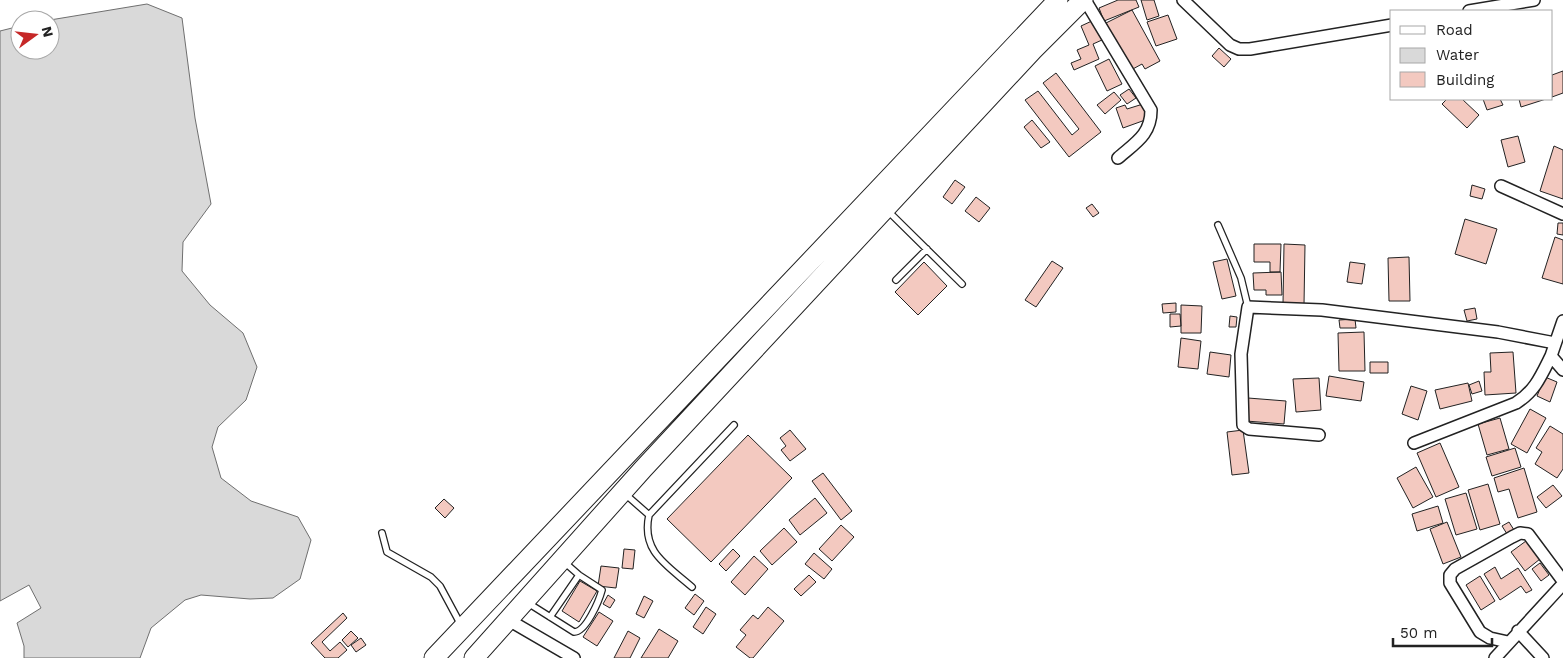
<svg xmlns="http://www.w3.org/2000/svg" width="1563" height="658" font-family="'Work Sans',sans-serif">
  <style>
    .water { fill: #d9d9d9; stroke: #6f6f6f }
    .building { fill: #f3c9c0; stroke: #222 }
    .lines { fill: none; stroke-linecap: round; stroke-linejoin: round }
    .service-casing { stroke: #222; stroke-width: 8 }
    .minor-casing { stroke: #222; stroke-width: 14 }
    .primary-casing { stroke: #222; stroke-width: 21 }
    .service { stroke: #fff; stroke-width: 5.5 }
    .minor { stroke: #fff; stroke-width: 11 }
    .primary { stroke: #fff; stroke-width: 19 }
  </style>
  <rect width="100%" height="100%" fill="#fff"/>
  <path class="water" d="M147,4l35,14 13,100 16,86 -28,38 -1,29 28,34 33,28 14,34 -11,33 -28,27 -6,20 9,31 30,23 47,16 13,23 -11,39 -27,19 -23,1 -49,-4 -16,5 -34,28 -11,30h-116v-12l-7,-23 24,-15 -12,-23 -29,16v-570l20,-5v24h30v-30z"/>
  <path class="building" d="M1118,0h18l3,7 -35,14 -5,-13z
    M1141,0h13l5,16 -12,4z
    M1132,10l28,51 -15,8 -3,-5 -11,6 -25,-47z
    M1168,15l9,24 -21,7 -9,-24z
    M1094,20l8,20 -9,4 6,15 -25,11 -3,-7 10,-4 -4,-9 12,-5 -8,-19z
    M1219,48l12,11 -7,8 -12,-11z
    M1109,59l13,25 -15,7 -12,-25z
    M1563,71v22l-11,4v-22z
    M1056,73l45,59 -32,25 -44,-57 13,-9 34,44 7,-6 -36,-46z
    M1129,89l7,9 -9,6 -7,-9z
    M1114,92l7,8 -16,14 -8,-9z
    M1447,99h15l17,16 -12,13 -25,-24z
    M1483,99h17l3,6 -16,5z
    M1519,99h27l-25,8z
    M1143,104l5,15 -25,9 -7,-20 9,-3 2,4z
    M1032,120l18,22 -9,6 -17,-21z
    M1518,136l7,26 -17,5 -7,-27z
    M1554,146l9,4v49l-23,-8z
    M955,180l10,7 -13,17 -9,-7z
    M1472,185l13,4 -3,10 -12,-3z
    M976,197l14,11 -11,14 -14,-11z
    M1092,204l7,9 -6,4 -7,-9z
    M1465,219l32,10 -11,35 -31,-10z
    M1558,223h5v12l-6,-1z
    M1555,237l8,3v44l-21,-6z
    M1254,244h27l-1,28h-10v-10h-16z
    M1284,244l21,1 -1,60 -21,-1z
    M1409,257l1,44h-21l-1,-43z
    M1227,259l9,37 -14,3 -9,-37z
    M1052,261l11,7 -27,39 -11,-7z
    M924,262l23,24 -29,29 -23,-23z
    M1350,262l15,2 -3,20 -15,-2z
    M1281,272l1,23h-16v-5h-12l-1,-17z
    M1176,303v9l-13,1 -1,-9z
    M1181,305l21,1 -1,27h-20z
    M1475,308l2,11 -10,2 -3,-11z
    M1170,314h10l1,12 -11,1z
    M1230,316l7,1 -1,10h-7z
    M1355,319l1,9h-16l-1,-8z
    M1364,332l1,39h-26l-1,-38z
    M1181,338l20,3 -3,28 -20,-2z
    M1210,352l21,3 -2,22 -22,-3z
    M1513,352l3,41 -31,2 -1,-23h7l-1,-19z
    M1370,362h18v11h-18z
    M1329,376l35,6 -3,19 -35,-5z
    M1545,377l12,5 -7,20 -13,-6z
    M1319,378l2,32 -25,2 -3,-33z
    M1479,381l3,10 -10,3 -3,-9z
    M1468,383l4,18 -32,8 -5,-19z
    M1411,386l16,5 -9,29 -16,-6z
    M1248,398l38,3 -2,23 -38,-3z
    M1530,409l16,9 -19,35 -16,-9z
    M1500,418l9,31 -22,6 -9,-31z
    M1550,426l13,8v35l-6,9 -22,-14 7,-12 -6,-4z
    M790,430l16,19 -16,12 -9,-11 5,-4 -6,-8z
    M1243,430l6,43 -17,2 -5,-43z
    M748,435l44,43 -81,84 -44,-43z
    M1440,443l19,44 -23,10 -19,-44z
    M1515,448l6,19 -29,9 -6,-19z
    M1416,467l17,30 -20,11 -16,-30z
    M1524,468l13,44 -19,6 -9,-29 -11,3 -4,-14z
    M823,473l29,38 -11,9 -29,-39z
    M1488,484l12,40 -20,6 -12,-40z
    M1553,485l9,11 -16,12 -9,-11z
    M1466,493l11,36 -21,6 -11,-36z
    M815,498l12,15 -27,22 -11,-15z
    M444,499l10,9 -9,10 -10,-10z
    M1438,506l5,17 -26,8 -5,-17z
    M1447,522l14,35 -18,7 -13,-35z
    M1509,522l5,8 -7,4 -5,-8z
    M841,525l13,12 -22,24 -13,-12z
    M784,528l13,14 -25,23 -12,-14z
    M1526,541l14,18 -15,12 -14,-19z
    M624,549l11,1 -2,19 -11,-1z
    M733,549l7,7 -14,15 -7,-7z
    M814,553l18,16 -8,10 -19,-15z
    M754,556l14,13 -23,26 -14,-13z
    M1540,563l9,12 -8,6 -9,-12z
    M601,566l18,2 -3,20 -18,-2z
    M1495,567l6,12 17,-11 14,22 -6,3 -5,-7 -21,14 -16,-26z
    M809,575l7,7 -15,14 -7,-7z
    M1480,576l15,25 -14,9 -15,-25z
    M580,581l17,10 -18,31 -17,-11z
    M695,594l9,7 -10,14 -9,-7z
    M608,595l7,5 -5,8 -7,-4z
    M644,596l9,5 -9,17 -8,-4z
    M706,607l10,7 -13,20 -10,-7z
    M768,607l16,14 -31,37h-3l-14,-11 10,-12 -6,-5 13,-15 5,4z
    M599,612l14,9 -16,25 -14,-9z
    M343,613l4,5 -25,24 8,9 10,-9 7,8 -9,8h-13l-14,-15z
    M659,629l19,12 -10,17h-27z
    M351,631l7,7 -10,9 -6,-7z
    M628,631l12,7 -10,20h-16z
    M361,638l5,7 -10,7 -5,-7z"/>
  <g class="lines">
    <defs>
      <path id="service" d="M888,211l74,73
        M1218,225l23,53 7,29
        M896,280l31,-31
        M624,493l25,22
        M382,533l5,19 44,25 9,9 21,39
        M692,587c-25,-22 -51,-35 -43,-72l85,-90
        M528,603l46,29c12,0 25,-31 28,-42l-23,-15 -16,-14
        M550,617l29,-42"/>
      <path id="minor" d="M1085,0l66,110c0,25 -16,33 -33,48
        M1183,0l47,45 9,4h11l142,-24
        M1469,11l65,-11
        M1501,186l62,28
        M1563,321l-12,35 12,14
        M1319,435l-70,-6 -6,-4 -2,-71 7,-47 74,3 176,22 57,11
        M1414,443l102,-40c19,-12 25,-27 35,-47
        M507,619l67,39
        M1518,631l25,27
        M1508,642l-18,-4 -10,-6 -30,-49v-8l5,-6 57,-32 8,-4 8,1 35,47
        M1495,658l68,-74"/>
      <path id="primary" d="M434,658l624,-658
        M474,658l169,-189 390,-419 50,-50"/>
    </defs>
    <use href="#service" class="service-casing"/>
    <use href="#minor" class="minor-casing"/>
    <use href="#primary" class="primary-casing"/>
    <use href="#service" class="service"/>
    <use href="#minor" class="minor"/>
    <use href="#primary" class="primary"/>
  </g>
  <rect x="1390" y="10" width="162" height="90" fill="#ffffff" stroke="#a7a7a7"/>
  <rect x="1400" y="26" width="25" height="8" fill="#ffffff" stroke="#a7a7a7"/>
  <text x="1436" y="35" font-size="15" fill="#222222">Road</text>
  <rect x="1400" y="48" width="25" height="15" fill="#d9d9d9" stroke="#a7a7a7"/>
  <text x="1436" y="60" font-size="15" fill="#222222">Water</text>
  <rect x="1400" y="72" width="25" height="15" fill="#f3c9c0" stroke="#a7a7a7"/>
  <text x="1436" y="85" font-size="15" fill="#222222">Building</text>
  <g transform="translate(35 35) rotate(75)"><circle r="24" fill="#ffffff" stroke="#a7a7a7"/>
  <path d="M0-4L9 19L0 12L-9 19Z" fill="#c62828"/>
  <text y="-8" font-size="14" font-weight="bold" text-anchor="middle" fill="#222222">N</text>
  </g>
  <path d="M1393 638v8h99v-8" fill="none" stroke="#222222" stroke-width="2.5"/>
  <text x="1400" y="638" font-size="15" fill="#222222" stroke="#ffffff" stroke-width="4" paint-order="stroke">50 m</text>
</svg>
